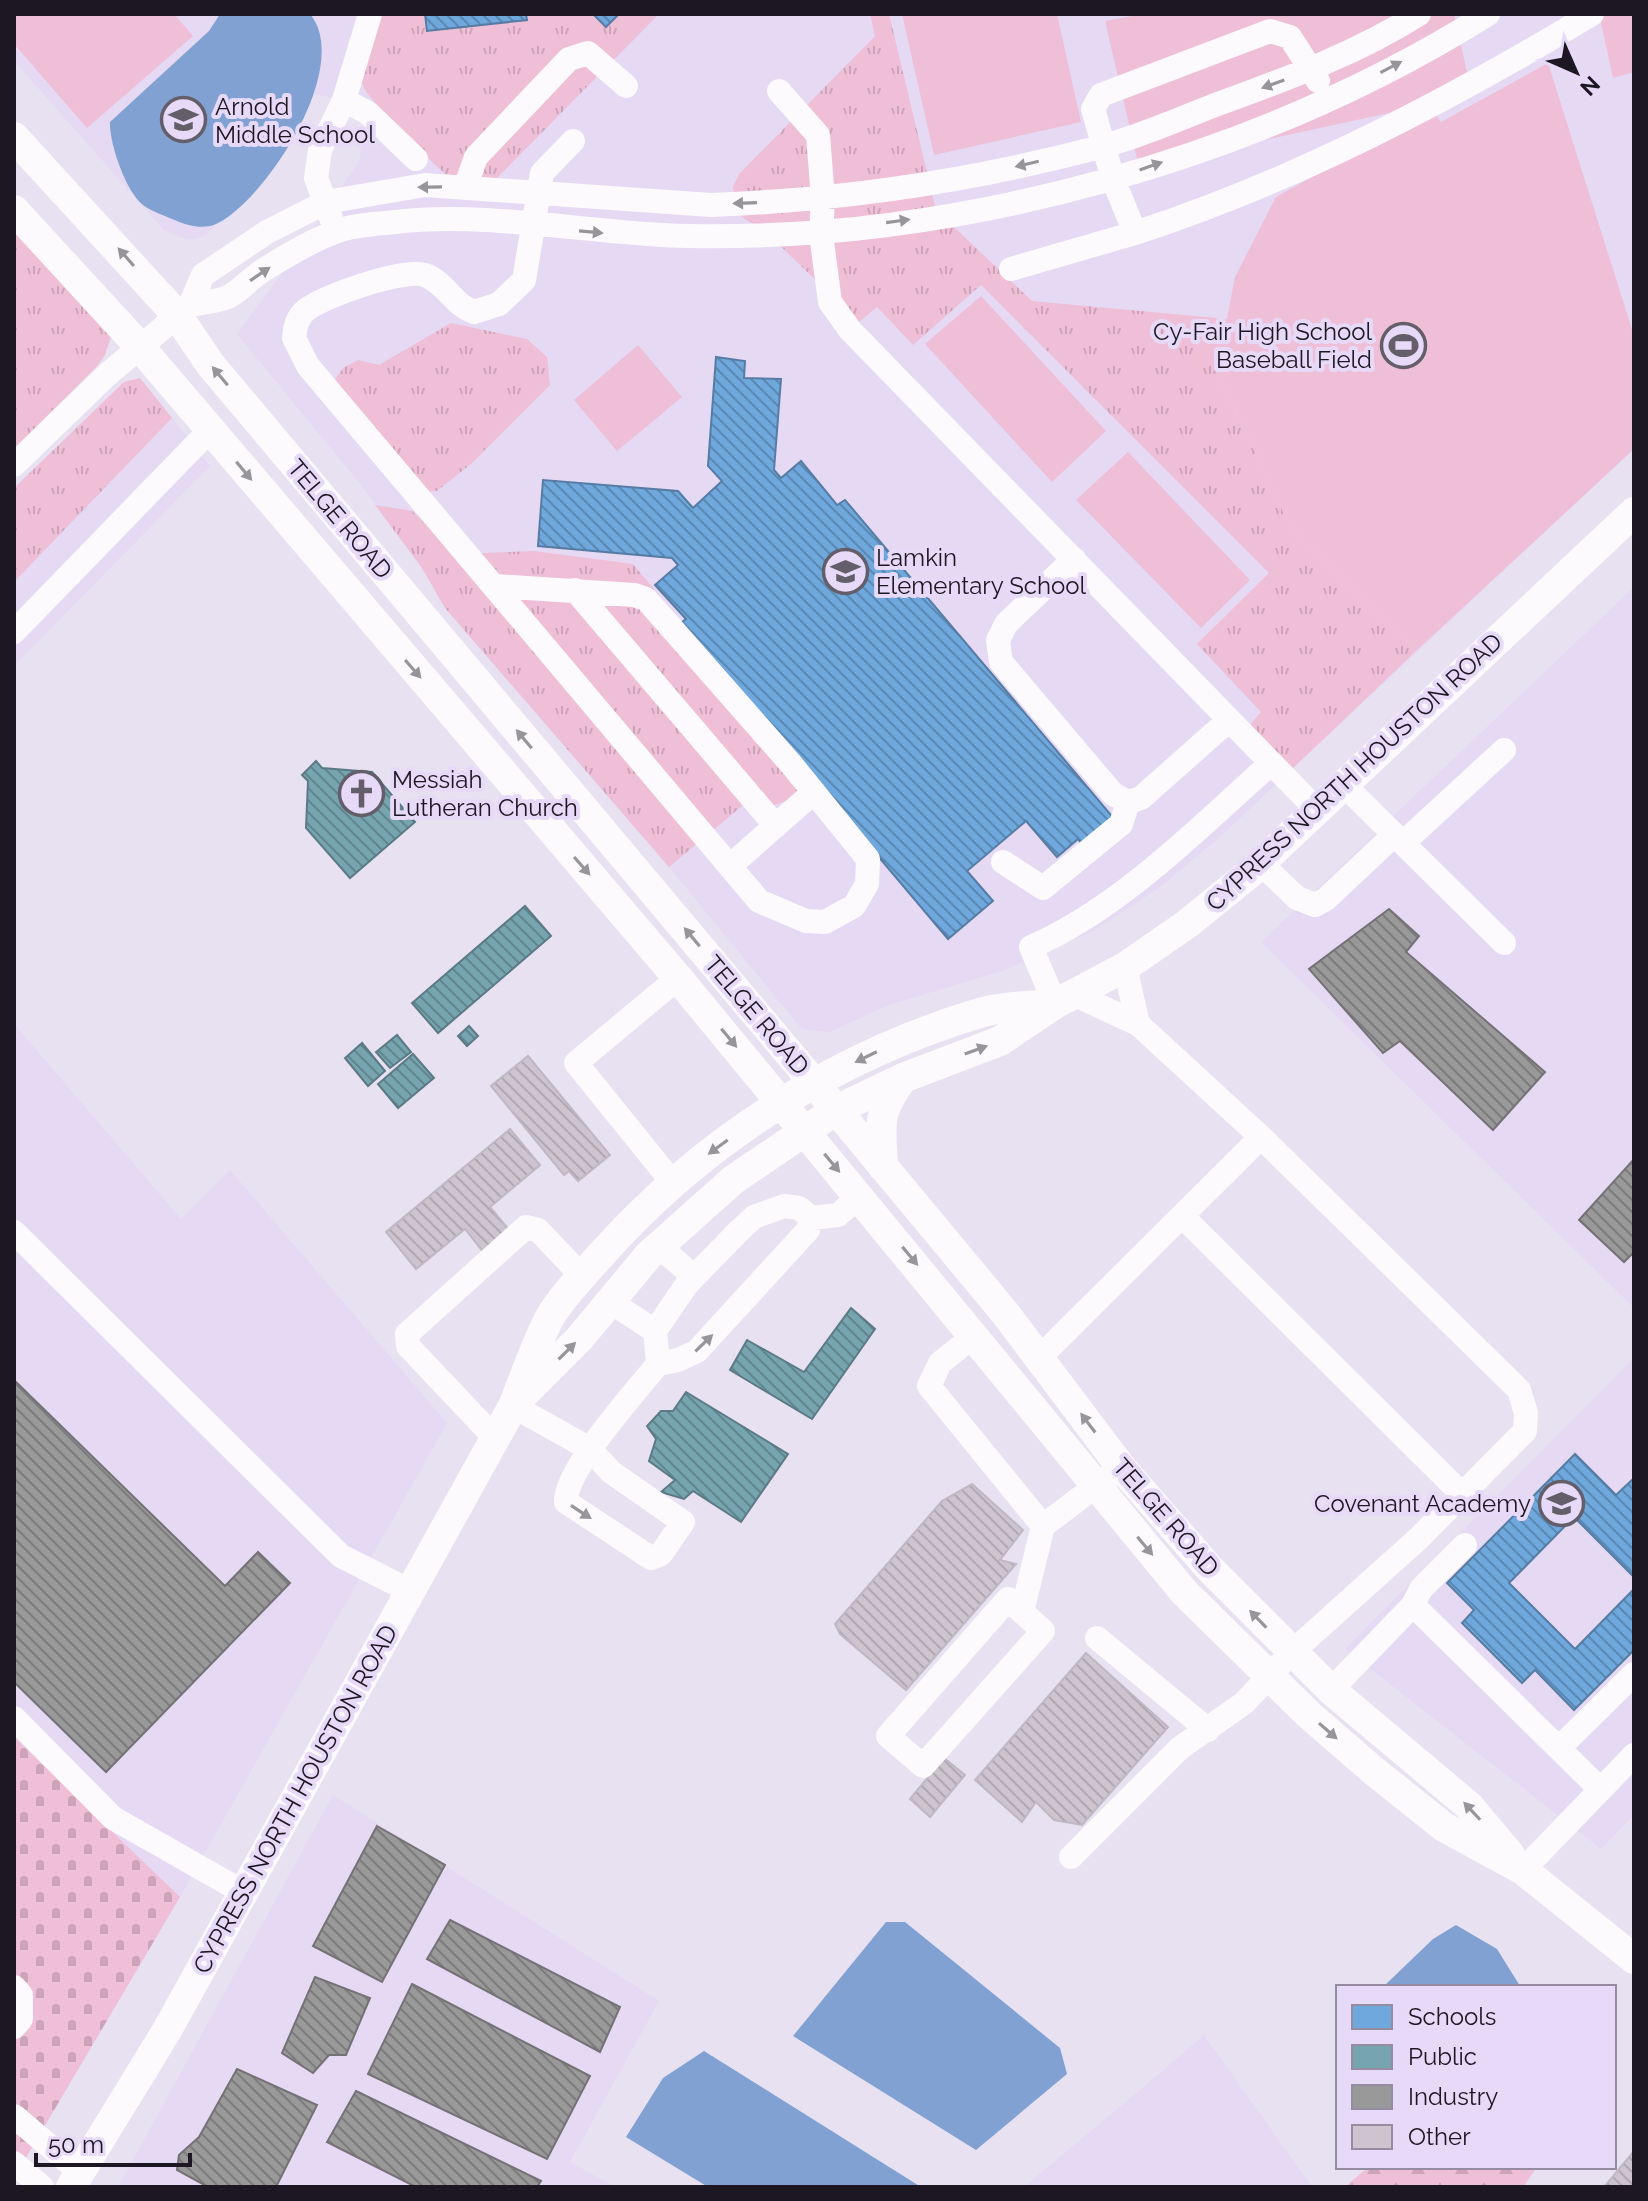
<svg xmlns="http://www.w3.org/2000/svg" width="1648" height="2201" font-family="Raleway,sans-serif">
  <style>
    .built { fill: #e5d9f4 }
    .grass { fill: url(#grass-tufts) }
    .forest { fill: url(#forest-firs) }
    .cemetery { fill: url(#cemetery-stones) }
    .garden { fill: #efbed7 }
    .water { fill: #80a1d1 }
    .schools { fill: url(#schools-back-hatch); stroke: #567ca4; stroke-width: 2 }
    .public { fill: url(#public-back-hatch); stroke: #5b7a85; stroke-width: 2 }
    .industry { fill: url(#industry-back-hatch); stroke: #747275; stroke-width: 2 }
    .building { fill: url(#building-back-hatch); stroke: #bfb7c2; stroke-width: 2 }
    .lines { fill: none; stroke-linecap: round; stroke-linejoin: round }
    .minor { stroke: #fcfafd; stroke-width: 24 }
    .major { stroke: #fcfafd; stroke-width: 30 }
    .oneway { fill: #97949a }
    .labels { text-anchor: middle; dominant-baseline: central; stroke-width: 8; stroke-linejoin: round; paint-order: stroke }
    .poi-label { font-size: 24px; fill: #1c1722; stroke: #e7daf8; text-anchor: start }
    .street-label { font-size: 24px; fill: #1c1722; stroke: #e7daf8 }
  </style>
  <defs>
    <pattern id="grass-tufts" width="24" height="20" patternUnits="userSpaceOnUse" patternTransform="scale(2)"><rect width="24" height="20" fill="#efbed7"/><path d="M3 7l-1-3M5 7V3M7 7l1-3M15 17l-1-3M17 17v-4M19 17l1-3" fill="none" stroke="#cca3b8"/></pattern>
    <pattern id="forest-firs" width="22" height="20" patternUnits="userSpaceOnUse" patternTransform="scale(2)"><rect width="22" height="20" fill="#efbed7"/><path d="M5 1l3.5 6h-7zM16 11l3.5 6h-7z" fill="#cca3b8"/></pattern>
    <pattern id="cemetery-stones" width="16" height="16" patternUnits="userSpaceOnUse" patternTransform="scale(2)"><rect width="16" height="16" fill="#efbed7"/><path d="M2 7V4a2 2 0 0 1 4 0v3zM10 15v-3a2 2 0 0 1 4 0v3z" fill="#cca3b8"/></pattern>
    <pattern id="schools-back-hatch" width="6" height="6" patternUnits="userSpaceOnUse" patternTransform="scale(2)"><rect width="6" height="6" fill="#6fa8dc"/><path d="M-1 5l2 2M0 0l6 6M5-1l2 2" fill="none" stroke="#5a88b2"/></pattern>
    <pattern id="public-back-hatch" width="6" height="6" patternUnits="userSpaceOnUse" patternTransform="scale(2)"><rect width="6" height="6" fill="#76a5af"/><path d="M-1 5l2 2M0 0l6 6M5-1l2 2" fill="none" stroke="#60858e"/></pattern>
    <pattern id="industry-back-hatch" width="6" height="6" patternUnits="userSpaceOnUse" patternTransform="scale(2)"><rect width="6" height="6" fill="#999"/><path d="M-1 5l2 2M0 0l6 6M5-1l2 2" fill="none" stroke="#7c7c7c"/></pattern>
    <pattern id="building-back-hatch" width="6" height="6" patternUnits="userSpaceOnUse" patternTransform="scale(2)"><rect width="6" height="6" fill="#cdc4d0"/><path d="M-1 5l2 2M0 0l6 6M5-1l2 2" fill="none" stroke="#afa8b2"/></pattern>
  </defs>
  <rect width="100%" height="100%" fill="#e8e1f1"/>
  <path class="built" d="M14,14h1620v435l-412,386 -63,53 -66,43 -91,40 -113,34 -60,27 -27,-3 -133,-162 -224,-259 -23,-40 -61,-83 -124,-151 56,-75 66,-98 9,-48 -24,-13 -30,-6 -21,45 -34,47 -55,50 -16,4 -24,-10 -150,-169z
    M172,418l38,48 -196,200v-84z
    M1634,587v721l-373,-366z
    M14,1024l167,195 49,-49 217,253 -267,474 -166,-160z
    M1634,1358v457l-33,34 -256,-200z
    M333,1795l326,206 -89,161 45,25h-497z
    M1204,2035l108,152h-288l142,-119z"/>
  <path class="grass" d="M366,14h59l2,17 99,-11v-6h67l13,13 13,-13h40l-162,164c-12,7 -28,11 -41,4 -13,-7 -86,-81 -92,-94 -10,-23 -2,-50 2,-74z
    M870,14h19l47,196 96,91 195,18 -10,52 74,158 125,122 -125,119 -42,-44 12,-14 -64,-68 72,-71 -288,-288 -68,60 -36,-38 -18,15 -89,-86 -32,-22 -5,-27 6,-13 136,-138z
    M14,228l98,105 -7,22 -8,11 -83,83z
    M451,323l76,16 20,18 3,28 -78,78 -35,28 -26,2 -81,-106 13,-19 15,-8 21,5z
    M140,378l32,40 -158,164v-94l110,-106z
    M375,505l37,6 47,43 75,-3 99,13 183,219 -17,13 -30,11 -20,-7 -80,67 -224,-259 -23,-40z"/>
  <path class="forest" d="M1368,2167h169l-14,20h-178z"/>
  <path class="cemetery" d="M14,1737l166,160 -166,281z"/>
  <path class="garden" d="M14,14h160l19,22 -106,92 -73,-84z
    M902,14h155l24,108 -147,33z
    M1143,14h311l18,81 -333,72 -34,-146z
    M1599,14h35v58l-21,6z
    M1548,63l86,273v113l-218,202 -125,-122 -74,-158 18,-94 41,-80 157,-86 8,11z
    M981,296l125,135 -54,51 -127,-138z
    M638,345l44,52 -65,54 -43,-51z
    M1128,452l122,128 -49,48 -125,-128z"/>
  <path class="water" d="M220,14h90c43,52 -43,184 -92,209 -13,7 -29,3 -41,-2 -11,-5 -25,-9 -34,-16 -17,-13 -34,-62 -33,-83l99,-91z
    M886,1922h19l155,126 7,26 -91,76 -183,-114z
    M1456,1925l41,24 23,37 -137,1 50,-48z
    M704,2051l217,136h-213l-82,-50 37,-59z"/>
  <path class="schools" d="M425,14h101l1,6 -100,11z
    M593,14h26l-13,13z
    M716,357l29,4 -1,17 37,1 -7,91 7,8 20,-17 36,44 8,-5 271,321 -32,26 -6,-8 -21,18 -31,-36 -59,50 26,30 -45,38 -267,-316 5,-4 -31,-34 23,-20 -6,-7 -134,-12 5,-66 135,11 15,17 29,-27 -14,-15z
    M1575,1454l41,41 18,-17v99l-60,-60 -65,66 66,66 59,-60v61l-60,60 -39,-40 -13,13 -60,-60 12,-13 -27,-27z"/>
  <path class="public" d="M316,761l6,7 50,4 43,50 -65,56 -44,-50 2,-47 -6,-6z
    M525,906l26,30 -113,97 -26,-30z
    M469,1026l9,10 -11,10 -9,-10z
    M397,1035l14,17 -21,16 -14,-16z
    M362,1043l23,28 -17,15 -23,-28z
    M413,1054l21,24 -36,30 -20,-24z
    M851,1308l24,21 -63,90 -82,-49 17,-30 57,32z
    M686,1392l102,62 -47,68 -48,-31 -9,8 -23,-7 14,-12 -26,-19 7,-22 -9,-13 14,-15h12z"/>
  <path class="industry" d="M1389,909l30,27 -13,16 139,120 -52,58 -93,-89 -17,12 -74,-84z
    M1634,1159v93l-10,10 -45,-42z
    M14,1380l211,206 33,-34 32,31 -184,189 -92,-90z
    M377,1826l68,39 -63,117 -69,-36z
    M450,1920l170,87 -20,45 -173,-93z
    M315,1977l55,21 -24,57h-17l-16,18 -31,-20z
    M412,1984l178,92 -43,83 -179,-85z
    M237,2069l80,36 -41,82h-68l-31,-17 2,-15 20,-18z
    M356,2091l185,90 -4,6h-121l-89,-45z"/>
  <path class="building" d="M528,1056l82,99 -32,26 -9,-10 -5,4 -73,-89z
    M510,1129l30,36 -50,42 20,24 -26,22 -19,-24 -49,40 -30,-37z
    M972,1484l51,46 -23,30 16,4 -110,126 -66,-56 -5,-10 107,-123z
    M1086,1653l82,74 -86,98 -28,-5 -18,-18 -14,20 -47,-42z
    M944,1758l21,17 -35,42 -20,-18z
    M1634,2151v36h-30z"/>
  <g class="lines">
    <path class="minor" d="M1318,81l-28,-44 -20,-6 -169,64 -8,14 20,70 22,54c160,-52 313,-132 457,-219
      M779,91l39,44 5,64 -2,35 9,68 20,28 467,480
      M344,100l24,13 48,46
      M465,188l11,-31 93,-98 19,-6 38,33
      M331,218l-15,-40 4,-28 24,-50 26,-86
      M1011,269l124,-36
      M190,305c12,-3 29,-3 40,-9 12,-7 21,-18 32,-25 22,-14 49,-30 73,-39 17,-7 41,-8 60,-10 96,-11 196,12 293,14 272,5 569,-77 800,-222
      M14,465l94,-91 82,-69 13,-30 64,-43 59,-30 99,-17 286,20c132,-5 261,-24 389,-58 43,-11 85,-31 126,-46 66,-24 133,-49 193,-87
      M1074,559l-68,65 -8,16 3,22 112,132 15,8
      M495,586l139,9 12,4 145,165 77,95 -1,25 -13,22 -29,16 -19,-1 -47,-20 -451,-535 -14,-28c1,-11 3,-21 12,-28 17,-14 98,-42 119,-35 20,7 28,30 49,37l25,-8 25,-24 18,-107 31,-32
      M575,590l201,236
      M14,632l196,-202
      M1344,785l160,158
      M1403,843l101,-93
      M1003,862l40,26 78,-64 7,-22 13,-4 88,-78
      M1260,863l37,35 18,7 11,-6 68,-64
      M730,866l84,-74
      M1125,967l13,57
      M1055,1004l-24,-57c88,-38 168,-119 239,-183
      M673,1183l-97,-120 102,-85
      M1182,1216l281,279
      M811,1218l-3,12 -111,121 -19,9 -20,4 -3,-33 32,-47 53,-54 14,-13 30,-11 15,2 12,10 27,-3 22,-19
      M14,1232l327,324 69,35
      M659,1246l35,31
      M609,1301l46,30
      M975,1335l-35,28 -11,23 114,140 66,-50
      M1039,1358l222,-221
      M513,1406l77,43 21,23 72,50 -22,32 -10,4 -85,-56c-2,-31 70,-111 92,-138
      M495,1438l-87,-92 -1,-12 119,-107 12,3 44,46
      M1413,1605l187,184
      M1022,1612l-14,-13 -120,137 35,30 120,-135 -21,-19 21,-86
      M1097,1638l111,92
      M1331,1690l82,-85 8,-16 44,-44
      M14,1718l99,100 130,74
      M1559,1748l75,-74
      M1071,1857l109,-109 64,-45 47,-50 128,-115 106,-107 1,-18 -7,-23 -258,-253 -123,-113 -65,-30
      M1523,1870l111,-115
      M14,1987l7,8v24l-7,8
      M14,2116l66,56
      M14,2163l28,24"/>
    <path class="major" d="M14,137l163,178 33,49 604,719 191,230 116,154 89,102 121,121 138,116 41,49
      M14,210l126,137 538,631 506,614 124,122 67,58 69,55 79,43 111,89
      M883,1167c-2,-44 -7,-53 20,-89
      M525,1393l54,-54 69,-83 85,-76 103,-70 67,-32 97,-37 55,-37 70,-37 62,-43 63,-51 384,-361
      M71,2187l95,-155 347,-626c12,-29 22,-61 37,-89 13,-22 33,-42 50,-61 101,-114 236,-201 383,-244 22,-6 49,-6 72,-8"/>
  </g>
  <defs><path id="oneway-solid" d="M-6-.8H1V-3.2L6.5 0L1 3.2V.8H-6Z" transform="scale(2)"/></defs>
  <g class="oneway">
    <use href="#oneway-solid" transform="translate(1391 67) rotate(-28)"/>
    <use href="#oneway-solid" transform="translate(1273 84) rotate(160)"/>
    <use href="#oneway-solid" transform="translate(1027 164) rotate(167)"/>
    <use href="#oneway-solid" transform="translate(1151 166) rotate(-19)"/>
    <use href="#oneway-solid" transform="translate(430 187) rotate(179)"/>
    <use href="#oneway-solid" transform="translate(745 203) rotate(178)"/>
    <use href="#oneway-solid" transform="translate(898 221) rotate(-8)"/>
    <use href="#oneway-solid" transform="translate(591 232) rotate(5)"/>
    <use href="#oneway-solid" transform="translate(126 257) rotate(-131)"/>
    <use href="#oneway-solid" transform="translate(260 274) rotate(-34)"/>
    <use href="#oneway-solid" transform="translate(220 376) rotate(-130)"/>
    <use href="#oneway-solid" transform="translate(244 471) rotate(50)"/>
    <use href="#oneway-solid" transform="translate(413 669) rotate(49)"/>
    <use href="#oneway-solid" transform="translate(524 739) rotate(-130)"/>
    <use href="#oneway-solid" transform="translate(582 866) rotate(49)"/>
    <use href="#oneway-solid" transform="translate(692 937) rotate(-130)"/>
    <use href="#oneway-solid" transform="translate(729 1038) rotate(50)"/>
    <use href="#oneway-solid" transform="translate(976 1050) rotate(-20)"/>
    <use href="#oneway-solid" transform="translate(866 1057) rotate(154)"/>
    <use href="#oneway-solid" transform="translate(718 1147) rotate(144)"/>
    <use href="#oneway-solid" transform="translate(832 1163) rotate(50)"/>
    <use href="#oneway-solid" transform="translate(910 1256) rotate(50)"/>
    <use href="#oneway-solid" transform="translate(704 1343) rotate(-44)"/>
    <use href="#oneway-solid" transform="translate(567 1351) rotate(-45)"/>
    <use href="#oneway-solid" transform="translate(1088 1423) rotate(-127)"/>
    <use href="#oneway-solid" transform="translate(581 1512) rotate(33)"/>
    <use href="#oneway-solid" transform="translate(1145 1546) rotate(50)"/>
    <use href="#oneway-solid" transform="translate(1258 1619) rotate(-134)"/>
    <use href="#oneway-solid" transform="translate(1328 1731) rotate(41)"/>
    <use href="#oneway-solid" transform="translate(1472 1811) rotate(-133)"/>
  </g>
  <defs>
    <symbol id="school-ring" viewBox="-11 -11 22 22"><circle r="9.5" fill="#e7daf8" stroke="#635e6a" stroke-width="1.5"/><path d="M0-5L7-2L0 1L-7-2ZM-4 1L0 2.5L4 1V4Q0 6-4 4Z" fill="#635e6a"/></symbol>
    <symbol id="stadium-ring" viewBox="-11 -11 22 22"><circle r="9.5" fill="#e7daf8" stroke="#635e6a" stroke-width="1.5"/><path d="M0-5a6.5 5 0 1 0 0 10a6.5 5 0 1 0 0-10ZM-3.5-1.8h7v3.6h-7Z" fill="#635e6a"/></symbol>
    <symbol id="church-ring" viewBox="-11 -11 22 22"><circle r="9.5" fill="#e7daf8" stroke="#635e6a" stroke-width="1.5"/><path d="M-1.2-6h2.4v3.5h3.3v2.4h-3.3V6h-2.4V-.1h-3.3v-2.4h3.3Z" fill="#635e6a"/></symbol>
  </defs>
  <g fill-rule="evenodd">
    <use href="#school-ring" x="158" y="94" width="51" height="51"/>
    <use href="#stadium-ring" x="1378" y="320" width="51" height="51"/>
    <use href="#school-ring" x="820" y="546" width="51" height="51"/>
    <use href="#church-ring" x="336" y="768" width="51" height="51"/>
    <use href="#school-ring" x="1536" y="1478" width="51" height="51"/>
  </g>
  <g class="labels">
    <g class="poi-label">
      <text x="215" y="106">Arnold<tspan x="215" dy="28">Middle School</tspan></text>
      <text x="1372" y="331" text-anchor="end">Cy-Fair High School<tspan x="1372" dy="28">Baseball Field</tspan></text>
      <text x="876" y="557">Lamkin<tspan x="876" dy="28">Elementary School</tspan></text>
      <text x="392" y="779">Messiah<tspan x="392" dy="28">Lutheran Church</tspan></text>
      <text x="1531" y="1503" text-anchor="end">Covenant Academy</text>
    </g>
    <g class="street-label">
      <text transform="translate(340 519) rotate(50)">TELGE ROAD</text>
      <text transform="translate(1354 772) rotate(-43)">CYPRESS NORTH HOUSTON ROAD</text>
      <text transform="translate(757 1015) rotate(50)">TELGE ROAD</text>
      <text transform="translate(1166 1517) rotate(49)">TELGE ROAD</text>
      <text transform="translate(295 1799) rotate(-61)">CYPRESS NORTH HOUSTON ROAD</text>
    </g>
  </g>
  <rect width="1648" height="2201" fill="none" stroke="#1c1722" stroke-width="32"/>
  <rect x="1336" y="1985" width="280" height="184" fill="#e7daf8" stroke="#968ca2" stroke-width="2"/>
  <rect x="1352" y="2005" width="40" height="24" fill="#6fa8dc" stroke="#968ca2" stroke-width="2"/>
  <text x="1408" y="2025" font-size="24" fill="#1c1722">Schools</text>
  <rect x="1352" y="2045" width="40" height="24" fill="#76a5af" stroke="#968ca2" stroke-width="2"/>
  <text x="1408" y="2065" font-size="24" fill="#1c1722">Public</text>
  <rect x="1352" y="2085" width="40" height="24" fill="#999999" stroke="#968ca2" stroke-width="2"/>
  <text x="1408" y="2105" font-size="24" fill="#1c1722">Industry</text>
  <rect x="1352" y="2125" width="40" height="24" fill="#cdc4d0" stroke="#968ca2" stroke-width="2"/>
  <text x="1408" y="2145" font-size="24" fill="#1c1722">Other</text>
  <g transform="translate(1576 72) rotate(135)" stroke="#e7daf8" stroke-width="6" paint-order="stroke">
  <path d="M0-6L14 30L0 20L-14 30Z" fill="#1c1722"/>
  <text y="-12" font-size="22" font-weight="bold" text-anchor="middle" fill="#1c1722">N</text>
  </g>
  <path d="M36 2153v12h154v-12" fill="none" stroke="#1c1722" stroke-width="4"/>
  <text x="48" y="2153" font-size="24" fill="#1c1722" stroke="#e7daf8" stroke-width="6" paint-order="stroke">50 m</text>
</svg>
